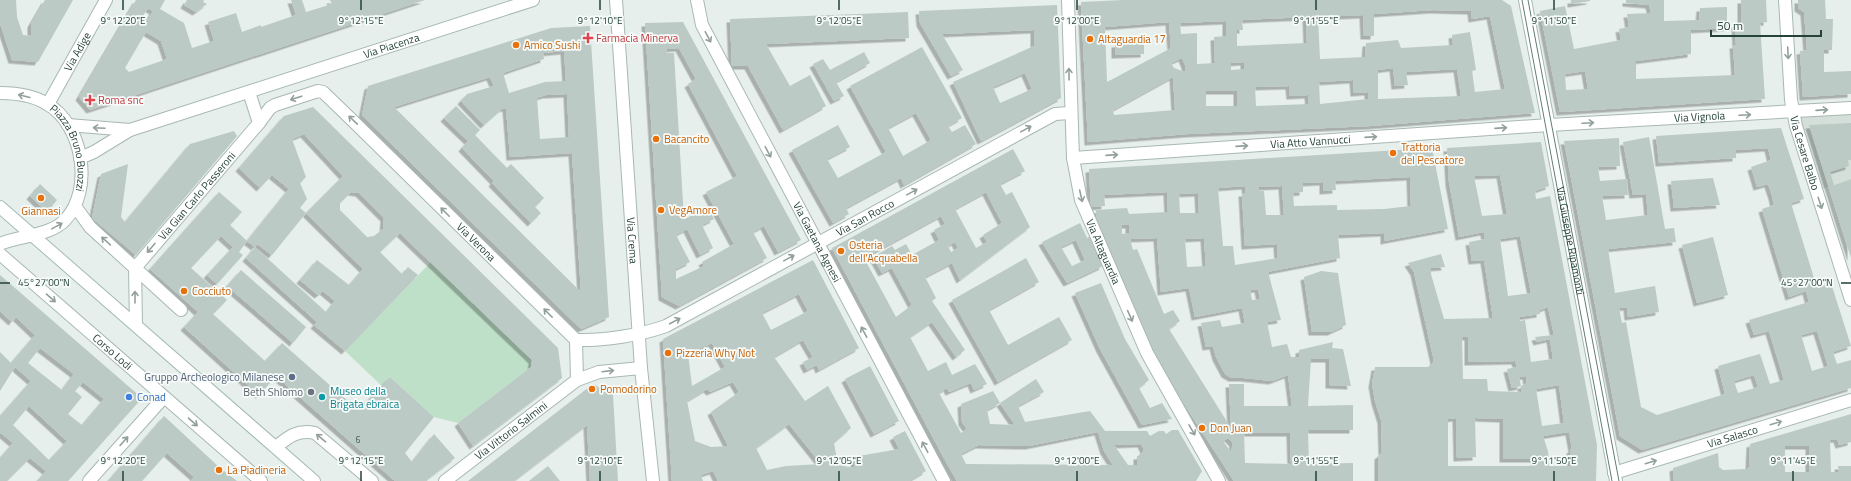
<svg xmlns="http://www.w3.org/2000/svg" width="1851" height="481" font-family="'Titillium Web',sans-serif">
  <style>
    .built { fill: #d4dfda }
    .green { fill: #bfe0c8 }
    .building { fill: #bbcac4; fill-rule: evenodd; filter: url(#shadow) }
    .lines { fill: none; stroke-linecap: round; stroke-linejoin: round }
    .minor-casing { stroke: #a8b8b2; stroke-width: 14 }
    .tertiary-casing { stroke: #a8b8b2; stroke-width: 14 }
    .secondary-casing { stroke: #a4bbb3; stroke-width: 14 }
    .minor { stroke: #fff; stroke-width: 12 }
    .tertiary { stroke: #fff; stroke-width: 12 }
    .secondary { stroke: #fff; stroke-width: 12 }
    .tram { stroke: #5f7d75; stroke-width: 1 }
    .oneway { stroke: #92a09c }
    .ticks { fill: none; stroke: #24423a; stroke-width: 1.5 }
    .health-dot { fill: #e0444e; stroke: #f7fbf9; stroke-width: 1.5 }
    .food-dot { fill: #e8710a; stroke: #f7fbf9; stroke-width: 1.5 }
    .service-dot { fill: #5c6f8a; stroke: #f7fbf9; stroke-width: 1.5 }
    .worship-dot { fill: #6b7280; stroke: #f7fbf9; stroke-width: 1.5 }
    .shop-dot { fill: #3f7fe0; stroke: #f7fbf9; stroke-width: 1.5 }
    .culture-dot { fill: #0f9aa8; stroke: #f7fbf9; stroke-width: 1.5 }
    .labels { text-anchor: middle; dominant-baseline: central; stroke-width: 3.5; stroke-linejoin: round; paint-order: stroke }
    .number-label { font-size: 9px; fill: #4a645c }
    .health-label { font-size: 11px; fill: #be3a42; stroke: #f7fbf9; text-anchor: start }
    .food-label { font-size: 11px; fill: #c56008; stroke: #f7fbf9; text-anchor: start }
    .street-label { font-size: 11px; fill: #24423a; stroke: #f7fbf9 }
    .service-label { font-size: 11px; fill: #4e5e75; stroke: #f7fbf9; text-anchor: end }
    .culture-label { font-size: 11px; fill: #0d838f; stroke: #f7fbf9; text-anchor: start }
    .worship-label { font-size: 11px; fill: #5b616d; stroke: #f7fbf9; text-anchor: end }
    .shop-label { font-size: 11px; fill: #366cbe; stroke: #f7fbf9; text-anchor: start }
    .ticks-label { font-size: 10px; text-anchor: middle; fill: #24423a; stroke: #f7fbf9; stroke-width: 3.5; stroke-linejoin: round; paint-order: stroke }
  </style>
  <defs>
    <filter id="shadow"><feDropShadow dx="-3.5" dy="3.5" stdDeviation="0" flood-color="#0004"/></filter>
  </defs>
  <rect width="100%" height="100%" fill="#e6efeb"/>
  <path class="built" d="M1851,111v68l-32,11 -23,-75z"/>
  <path class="green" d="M431,262l101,98 -1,7 -73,56 -24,-6 -44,-40 -8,9 -37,-35z"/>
  <path class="building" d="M0,0h16l1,17 6,18 8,1v-12l14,-24h28l-35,62 -26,-2 -12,-37z
    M136,0h29l-5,9 24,14 8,25 22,-7 -6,-19 28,-9 6,19 19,-7v2l35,-12 -5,-15h11l4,12 26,-8 -2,-4h95l-335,110 -11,-13zM148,8l5,3 -5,9 -5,-4zM146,32l15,9 6,18 -38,13 -4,-4z
    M187,0h17l-1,2 4,2 -11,8 -12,-7z
    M1123,0h379l9,6 24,107 -165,13 -182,8 -100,8 -7,-140zM1433,10l38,1 1,8 18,-3 15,73 -30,3 -3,-21 4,-1 -6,-38 -18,3 1,10 -52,3 -3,-8 -32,3 -1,14 -45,2 -2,-42 45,-2 1,21h10v-22zM1306,17l1,26 -70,3v-16h6l-1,-10zM1226,21v15l-12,1 1,26 -18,1v-31l-16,1 -1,-11zM1169,22l2,26 -64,34 -2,-55zM1182,58l3,7v7l-11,-4 -3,-5zM1244,62v7l-13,1v-7zM1393,68l2,18 13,-1 -2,-13 51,-3 4,27 -83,3v-29zM1173,77l2,33 -61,5 -1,-5zM1353,80l1,13 14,-1v7l-48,5 -1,-22zM1289,86l1,10 18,-1 1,9 -53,2 -1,-19zM1206,91h31v15h-31z
    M1571,0h19v1l-19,3z
    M1626,0h38v21l35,-1 1,-12 27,-1v21l-36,2v24l-55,7v18l99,-4 -2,-30h3l-1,-21h6v-24h25l1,22 -7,1 5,76 -205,13 -20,-101 25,-5 9,43 47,-9 -2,-11 10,-2 -2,-13 24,-1 -2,-8 -23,-2zM1585,71l3,18 -22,1 -1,-16z
    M1798,0h27l1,19h7l-1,31h-8v22l27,-1v23l-48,3 -3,-46 7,-1 -3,-38 -6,-4z
    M1057,5l4,93 -80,43 -28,-59 81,-36v-16l-92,4 21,36 -12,6 -31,-53 -1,-12zM1025,73l7,16 -32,14 -7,-16z
    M908,12l1,26 -143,6 24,42 20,-11 16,31 -43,24 -35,-64h-16l-2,-47z
    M683,22l118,218 -23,12 -14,-26 -11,6 14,26 -88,48 -17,-9 -17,-274zM679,48l17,31 -8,5 49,92 -31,16 28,52 -32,18 2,4 -28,13v-10l14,-7 -14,-27 11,-6 13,26 13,-7 -11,-23 12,-6 -6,-11 -24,11 -10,-166h-7l-1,-4z
    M590,26l19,291 -28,12 -219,-214 6,-29 183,-58zM564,51l2,30 -21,1 -36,11 -6,-20 41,-14 -1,-6zM490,77l4,9 -27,8 -6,7 23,24 18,-16 4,-1 4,49 62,-4 9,139 -187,-185zM567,94l2,43 -29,2 -3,-41 9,-3z
    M1144,43v11l-29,1v-11z
    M922,47l40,71 -14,8 4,6 13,-7 11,19 -72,41 -3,-7 -55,30 3,6 -16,9 -41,-73 46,-25 12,22 -23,12 11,19 48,-26 -36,-66zM916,113l15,27 -28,16 -15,-28z
    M864,52l6,11 -34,19 8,14 -10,5 -21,-37 10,-5 7,11z
    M456,106l24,24 -5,5 32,33 4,-4 33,34 -9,9 6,6 -10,10 -39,-40 2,-2 -32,-33 6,-7 -24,-23z
    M313,107l245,241 4,30 -89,68 -15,-23 73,-56 1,-7 -132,-127 -20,19 22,22 6,-7 10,8 -73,76 -31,-26 3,-3 -71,-64 9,-11 71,65 9,-11 -12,-10 -5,4 -18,-15 17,-20 32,25 14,-16 -57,-56 37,-37 -39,-42 -12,5 14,38 -6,6 7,16 -7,9 6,5 -34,42 -15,-11 -2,3 -8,-6 42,-52 -17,-14 -12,13 -21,-20 45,-52zM351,192l8,1 25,25 -1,11 -9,7 -7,1 -27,-27v-7z
    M1851,123v37h-3l1,6 -19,6 4,13 17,-6v79l-42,-133z
    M1781,128l23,71 -13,4 26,85 14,-5 20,63 -18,6 4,12 14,-4v28l-209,62 -22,-14 -56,-295 55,-3 1,28 -22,1 2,14 27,-2 1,16 -26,1 4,24 42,-5 -2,-21 -13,1 -10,-53 26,-5 16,92 9,-1 2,14 -68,7 7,44 40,-7 4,26 -31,5 -1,-10 -8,1 3,15 4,-1 15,85 16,8 68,-21 -7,-28 31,-9 11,-3 10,30 14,-4 -15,-49 -15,4 -5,-15 60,-18 -3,-11 -17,6 -27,-88 12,-4 -2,-9 -4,-12 -11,3 -6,-20 20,-7 -3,-12 -32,2v8l-77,5 -3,-27zM1817,331l11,35 -16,5 -11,-36zM1754,375l4,12 -20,6 -4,-12z
    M234,131l3,5 -101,119 -44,-37 9,-44 27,-10 -7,53 4,5 65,-78z
    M1541,142l8,44 -14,5 1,8 14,-3 47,249 -1,36h-218v-25l4,-3 -1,-33 -6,-19 -3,-17 3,-17h55l4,-6 -20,-89 -6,-9 33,-9 4,13 -14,1v6l13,45 49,-1 -9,-58 -12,1 -3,-19 16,-3 -1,-7 -25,5 -10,-55 -2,-34zM1500,175l7,39 -25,2 -8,-40zM1520,236l11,57 -23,3 -8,-57zM1548,307l6,28 -19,2 2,5 13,-3 3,20 -22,3 -6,-42 -5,1 -1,-4 21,-3v-4zM1462,337h6v25l47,-1 2,6 -10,2 5,19 9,-2 -2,-9 7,-1 1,7 -6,3v6l-33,-1 -1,-12h-24zM1559,385l5,38 -22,3 -6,-37zM1456,418l1,40 19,-1 -1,-39 28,1v40h31l1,7h-87v-47zM1569,432l3,17 -2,1 1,16h-22l-1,-15 -5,-15z
    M1432,148l16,81 -64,12v-8l-46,2 2,23 -72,14 13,48 -14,2 5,25 15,-3 4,13h8v-7l34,-8 -1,6 11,1 8,37 -22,-1v-26h-18l-3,47 45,-1v25h-45l1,34 44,-1v18h-119l-59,-91 -33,-62 -46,-110v-8l31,-2 2,6 39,-2 -1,-20 -63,3 1,11 -14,1 -2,-38zM1410,177l1,29 -27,3 -47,1v-5l-43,1 -1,-13 10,-1v-9l20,-1v9l13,-1 -1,-9zM1245,186l1,7h-4l3,53 32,-2 1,14 -43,7 -2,-19h-10l-5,-58zM1282,186l2,29h-18l-2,-24h-5v-4zM1198,193l1,20h-19l-1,-19zM1122,225h7v8l-7,1zM1157,238l4,54 28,-4 6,29 47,-9 3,15 -23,4 -2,-7 -19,3 5,24 7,-1 3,11 9,17 7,4h12l28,3 16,-6 4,31h-48v-22h-15l2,44 -62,-99 11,-8 -7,-11 -9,4 -27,-65 -4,1 -3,-11zM1204,238l2,28 -19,1 -2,-28zM1258,289l2,10 -8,1 -2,-10zM1244,433h46l1,31 -46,-1zM1228,438l5,5 -2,9 -8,-11z
    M1013,149l12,22 -25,13 6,11 6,-3 18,35 -70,53 -8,-17 -27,14 11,21 -4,3 33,49 -9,7 -24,-35 -22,15 18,34 18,-9 6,13 23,-11 12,20 -13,6 -3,-7 -22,9 -2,-4 -8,5 22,40 6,-4 -5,-7 -1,-18 32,-13 7,12 -13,7 3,14 25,1 -15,-22 36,-24 8,13 -26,14 7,16 65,-11 15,20h42l3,5 9,-5h5l2,3 6,-4h6l24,41 -6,10h-239l-11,-19 -114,-214zM986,192l16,31 -19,12 4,7 -11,6 -21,-39zM941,216l4,8 -11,6 5,10 -27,15 -6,-11 -11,6 -3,-4 -19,11 9,16 10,-5 20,37 -16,12 -32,-59zM955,242l3,6 -7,4 -3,-6zM1098,432l6,19 9,14 -147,-1 -5,-10 18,-9 50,1zM1141,444l3,6 -4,6h-3v9h-9l-14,-20z
    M1713,178l7,27 -46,3 -3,-27z
    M40,184l17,16 -10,12 -17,-16z
    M219,192l23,20 -12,13 17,16 -8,11 4,3 -26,29 -10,-9 26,-28 -12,-11 -30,32 36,32 -14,14 52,47 17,-18 76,67 32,-33 44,40 -29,36 7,9 22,-28 21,24 -30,23h-30l-119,-105 -17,19 -75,-68 14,-15 -48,-43z
    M1080,223l7,15 3,-2 13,30 -36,17 -25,-41zM1076,240l9,20 -13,6 -11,-19z
    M1713,237l15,58 -31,8 -15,-58z
    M1026,258l13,24 -50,28 19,35 51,-28 13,23 -74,42 -46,-82z
    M813,260l46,88 -40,22 -2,-5 -10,5 -4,-8 10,-5 -10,-17 -29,17 31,44 23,-15 23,42 -17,15 4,22 17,3 -2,-11 46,-8 -6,-12 12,-6 21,40 -17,10h-191l-5,-10 -12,4 2,6h-31l-9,-142zM799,294l9,17 -37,19 -9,-17zM712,343l13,24 -33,19 -4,-32zM733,382l6,10 -28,20 17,34 -17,1 -16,-6 -8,-40 20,-12 3,3zM789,424l32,40 -35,2 -19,4 -11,-22z
    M241,270l65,57 -13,16 -66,-57z
    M1321,271l17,2 8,52 -15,7h-19l-8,-55z
    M0,275l142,123 -74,83h-31l9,-10 -16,-13 -23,23h-7v-23l13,-15 -12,-10 -1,1v-18l31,-35 -16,-14 -15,24v-39l11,11 24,-28 -19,-18 -4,5 -12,-11zM40,348l34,26 -12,16 -34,-27zM83,382l21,17 -22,26 -14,-11 14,-17 -7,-6zM29,406l38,35 -18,19 -36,-35z
    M1101,283l24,56 24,41 -10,8 11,20 12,-5 10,16 -30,6 -42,-76 -25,-56z
    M870,366l29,55 -25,13 -29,-55z
    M593,384l20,11 5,86h-28l-3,-56 -73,56h-46z
    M1851,414v28l-12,3 -2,-6 -7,1 1,32h8l-1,-6h13v15h-177l-1,-13 45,-15 1,14 4,3 24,-1 2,-2 1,-23zM1785,446h24v26h-24z
    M164,416l55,51 18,14h-46l3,-4 -27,-24 -25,28h-34z
    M548,466l12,15h-31l5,-4z"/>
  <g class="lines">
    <defs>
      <g id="minor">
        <path id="s1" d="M616,0l25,368 12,113"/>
        <path id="s2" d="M697,0l5,25 242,456"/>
        <path id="s3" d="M1068,0l5,158 8,42 66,153 72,128"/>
        <path id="s4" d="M1785,0l6,100 5,26 55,174"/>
        <path d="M249,92l10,31"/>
        <path id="s5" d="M0,93c16,0 33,2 47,11 36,20 47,86 18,116 -13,15 -46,16 -65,24"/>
        <path id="s6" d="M48,104l58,-104"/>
        <path d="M68,125l62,5"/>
        <path id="s7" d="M80,158l14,-6 36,-22 403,-130"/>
        <path id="s8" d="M1073,158l476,-33 302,-17"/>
        <path d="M75,206l15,21 91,83"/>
        <path id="s9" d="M0,254l261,227"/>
        <path id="s10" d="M135,268l124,-145 11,-15 5,-3 43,-14 5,1 29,28 224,220c27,1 65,-5 90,-14l389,-212 15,-1"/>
        <path d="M135,268l1,57"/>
        <path d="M576,340l1,40"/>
        <path d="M276,447c12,-10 22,-18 39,-14l57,48"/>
        <path id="s11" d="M1614,473l237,-73"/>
        <path d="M89,481l75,-84"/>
        <path id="s12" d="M445,481l132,-101 22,-8 42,-4"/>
      </g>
      <g id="tertiary">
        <path id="s13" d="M1525,0l91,481"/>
      </g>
      <path id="secondary" d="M0,207l314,274"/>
    </defs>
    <use href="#minor" class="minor-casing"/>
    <use href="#tertiary" class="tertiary-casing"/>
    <use href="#secondary" class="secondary-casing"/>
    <use href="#minor" class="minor"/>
    <use href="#tertiary" class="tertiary"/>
    <use href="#secondary" class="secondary"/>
    <path class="tram" d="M1522,0l90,481
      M1528,0l91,481"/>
  </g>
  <defs><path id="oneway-shaft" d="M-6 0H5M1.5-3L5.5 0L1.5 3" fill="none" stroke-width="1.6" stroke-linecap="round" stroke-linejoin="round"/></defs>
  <g class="oneway">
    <use href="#oneway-shaft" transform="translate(708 37) rotate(62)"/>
    <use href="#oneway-shaft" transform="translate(1788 53) rotate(87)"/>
    <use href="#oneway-shaft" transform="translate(1069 74) rotate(-91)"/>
    <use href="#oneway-shaft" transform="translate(24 96) rotate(-166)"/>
    <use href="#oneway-shaft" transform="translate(296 98) rotate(162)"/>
    <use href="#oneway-shaft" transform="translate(1822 110) rotate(-4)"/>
    <use href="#oneway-shaft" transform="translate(1745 115) rotate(-3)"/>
    <use href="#oneway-shaft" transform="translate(353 120) rotate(-136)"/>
    <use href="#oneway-shaft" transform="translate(1588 123) rotate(-3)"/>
    <use href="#oneway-shaft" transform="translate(99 128) rotate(-177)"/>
    <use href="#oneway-shaft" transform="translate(1501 128) rotate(-4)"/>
    <use href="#oneway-shaft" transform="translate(1026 129) rotate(-29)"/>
    <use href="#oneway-shaft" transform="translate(1371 137) rotate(-4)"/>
    <use href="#oneway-shaft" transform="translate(1242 146) rotate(-4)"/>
    <use href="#oneway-shaft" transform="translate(768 152) rotate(62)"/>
    <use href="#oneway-shaft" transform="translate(1112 155) rotate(-4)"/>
    <use href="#oneway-shaft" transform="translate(912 192) rotate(-29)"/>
    <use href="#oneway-shaft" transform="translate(1081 196) rotate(77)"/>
    <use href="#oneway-shaft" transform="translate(1820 203) rotate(72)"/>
    <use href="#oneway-shaft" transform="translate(445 212) rotate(-135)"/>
    <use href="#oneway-shaft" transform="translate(57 226) rotate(-29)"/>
    <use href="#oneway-shaft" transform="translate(106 241) rotate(-138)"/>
    <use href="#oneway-shaft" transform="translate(151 248) rotate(131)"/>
    <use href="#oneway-shaft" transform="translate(789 258) rotate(-29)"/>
    <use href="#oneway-shaft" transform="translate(135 297) rotate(-90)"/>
    <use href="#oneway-shaft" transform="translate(51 298) rotate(41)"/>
    <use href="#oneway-shaft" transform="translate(548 313) rotate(-135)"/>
    <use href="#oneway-shaft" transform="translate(1130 316) rotate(66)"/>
    <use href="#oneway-shaft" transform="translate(675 321) rotate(-28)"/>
    <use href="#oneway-shaft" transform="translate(864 332) rotate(-118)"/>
    <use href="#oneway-shaft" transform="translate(608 371) rotate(-7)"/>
    <use href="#oneway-shaft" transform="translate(193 422) rotate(41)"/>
    <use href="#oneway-shaft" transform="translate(1776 423) rotate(-17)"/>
    <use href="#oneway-shaft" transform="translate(1192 430) rotate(60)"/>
    <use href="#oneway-shaft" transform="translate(321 438) rotate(-140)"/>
    <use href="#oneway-shaft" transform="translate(124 441) rotate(-48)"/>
    <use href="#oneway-shaft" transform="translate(925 447) rotate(-118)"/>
    <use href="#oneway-shaft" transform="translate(1651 462) rotate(-17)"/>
  </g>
  <path class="ticks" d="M123,0v10M361,0v10M600,0v10M839,0v10M1077,0v10M1316,0v10M1554,0v10M0,283h10M1841,283h10M123,471v10M361,471v10M600,471v10M839,471v10M1077,471v10M1316,471v10M1554,471v10M1793,471v10"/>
  <g class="health-dot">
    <path d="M586 32h4v4h4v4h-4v4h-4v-4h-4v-4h4z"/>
    <path d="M88 94h4v4h4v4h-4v4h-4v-4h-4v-4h4z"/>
  </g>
  <g class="food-dot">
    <circle cx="1090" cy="39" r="4"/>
    <circle cx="516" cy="45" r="4"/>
    <circle cx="656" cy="139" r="4"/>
    <circle cx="1393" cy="153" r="4"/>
    <circle cx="41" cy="198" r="4"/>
    <circle cx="661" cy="210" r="4"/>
    <circle cx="841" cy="251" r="4"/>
    <circle cx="184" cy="291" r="4"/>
    <circle cx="668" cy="353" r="4"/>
    <circle cx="592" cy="389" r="4"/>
    <circle cx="1202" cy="428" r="4"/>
    <circle cx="219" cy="470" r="4"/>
  </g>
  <circle class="service-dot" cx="292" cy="377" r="4"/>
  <circle class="worship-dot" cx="311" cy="392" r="4"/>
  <circle class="shop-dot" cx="129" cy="397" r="4"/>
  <circle class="culture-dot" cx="322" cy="397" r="4"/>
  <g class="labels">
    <g class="number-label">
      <text x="358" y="439">6</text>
    </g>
    <g class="health-label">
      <text x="596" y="38">Farmacia Minerva</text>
      <text x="98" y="100">Roma snc</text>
    </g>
    <g class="food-label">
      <text x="1098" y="39">Altaguardia 17</text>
      <text x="524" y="45">Amico Sushi</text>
      <text x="664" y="139">Bacancito</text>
      <text x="1401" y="147">Trattoria<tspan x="1401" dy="13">del Pescatore</tspan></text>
      <text x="669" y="210">VegAmore</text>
      <text x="41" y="211" text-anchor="middle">Giannasi</text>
      <text x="849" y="245">Osteria<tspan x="849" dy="13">dell'Acquabella</tspan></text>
      <text x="192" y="291">Cocciuto</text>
      <text x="676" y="353">Pizzeria Why Not</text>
      <text x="600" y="389">Pomodorino</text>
      <text x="1210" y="428">Don Juan</text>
      <text x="227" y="470">La Piadineria</text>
    </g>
    <g class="street-label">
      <text stroke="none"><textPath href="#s7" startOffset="332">Via Piacenza</textPath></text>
      <text stroke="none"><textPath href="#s6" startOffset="60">Via Adige</textPath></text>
      <text stroke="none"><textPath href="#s8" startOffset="628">Via Vignola</textPath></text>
      <text stroke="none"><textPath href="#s8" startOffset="238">Via Atto Vannucci</textPath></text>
      <text stroke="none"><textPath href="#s5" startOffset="101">Piazza Bruno Buozzi</textPath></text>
      <text stroke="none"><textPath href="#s4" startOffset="155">Via Cesare Balbo</textPath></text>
      <text stroke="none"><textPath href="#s10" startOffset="95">Via Gian Carlo Passeroni</textPath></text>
      <text stroke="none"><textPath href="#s10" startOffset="938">Via San Rocco</textPath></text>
      <text stroke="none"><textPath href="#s13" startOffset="245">Via Giuseppe Ripamonti</textPath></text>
      <text stroke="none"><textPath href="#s1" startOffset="241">Via Crema</textPath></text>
      <text stroke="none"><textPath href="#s10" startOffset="480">Via Verona</textPath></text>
      <text stroke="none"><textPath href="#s2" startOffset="271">Via Gaetana Agnesi</textPath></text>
      <text stroke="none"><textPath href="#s3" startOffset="257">Via Altaguardia</textPath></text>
      <text stroke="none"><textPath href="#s9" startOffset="149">Corso Lodi</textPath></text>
      <text stroke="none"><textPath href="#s12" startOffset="83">Via Vittorio Salmini</textPath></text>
      <text stroke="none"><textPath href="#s11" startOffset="124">Via Salasco</textPath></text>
    </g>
    <g class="service-label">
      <text x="284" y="377">Gruppo Archeologico Milanese</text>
    </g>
    <g class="culture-label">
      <text x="330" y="391">Museo della<tspan x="330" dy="13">Brigata ebraica</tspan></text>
    </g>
    <g class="worship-label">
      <text x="303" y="392">Beth Shlomo</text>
    </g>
    <g class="shop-label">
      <text x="137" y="397">Conad</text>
    </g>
  </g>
  <g class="ticks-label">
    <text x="123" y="24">9°12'20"E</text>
    <text x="361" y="24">9°12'15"E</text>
    <text x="600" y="24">9°12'10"E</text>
    <text x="839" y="24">9°12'05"E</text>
    <text x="1077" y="24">9°12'00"E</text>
    <text x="1316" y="24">9°11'55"E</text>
    <text x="1554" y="24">9°11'50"E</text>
    <text x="1807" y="286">45°27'00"N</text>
    <text x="44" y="286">45°27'00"N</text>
    <text x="123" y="464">9°12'20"E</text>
    <text x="361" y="464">9°12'15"E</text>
    <text x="600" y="464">9°12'10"E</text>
    <text x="839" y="464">9°12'05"E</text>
    <text x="1077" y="464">9°12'00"E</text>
    <text x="1316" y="464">9°11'55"E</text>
    <text x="1554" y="464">9°11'50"E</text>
    <text x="1793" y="464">9°11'45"E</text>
  </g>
  <path d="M1711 30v6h110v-6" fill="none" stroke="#24423a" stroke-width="2"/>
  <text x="1717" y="30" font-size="12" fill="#24423a" stroke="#f7fbf9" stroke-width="3" paint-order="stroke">50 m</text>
</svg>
